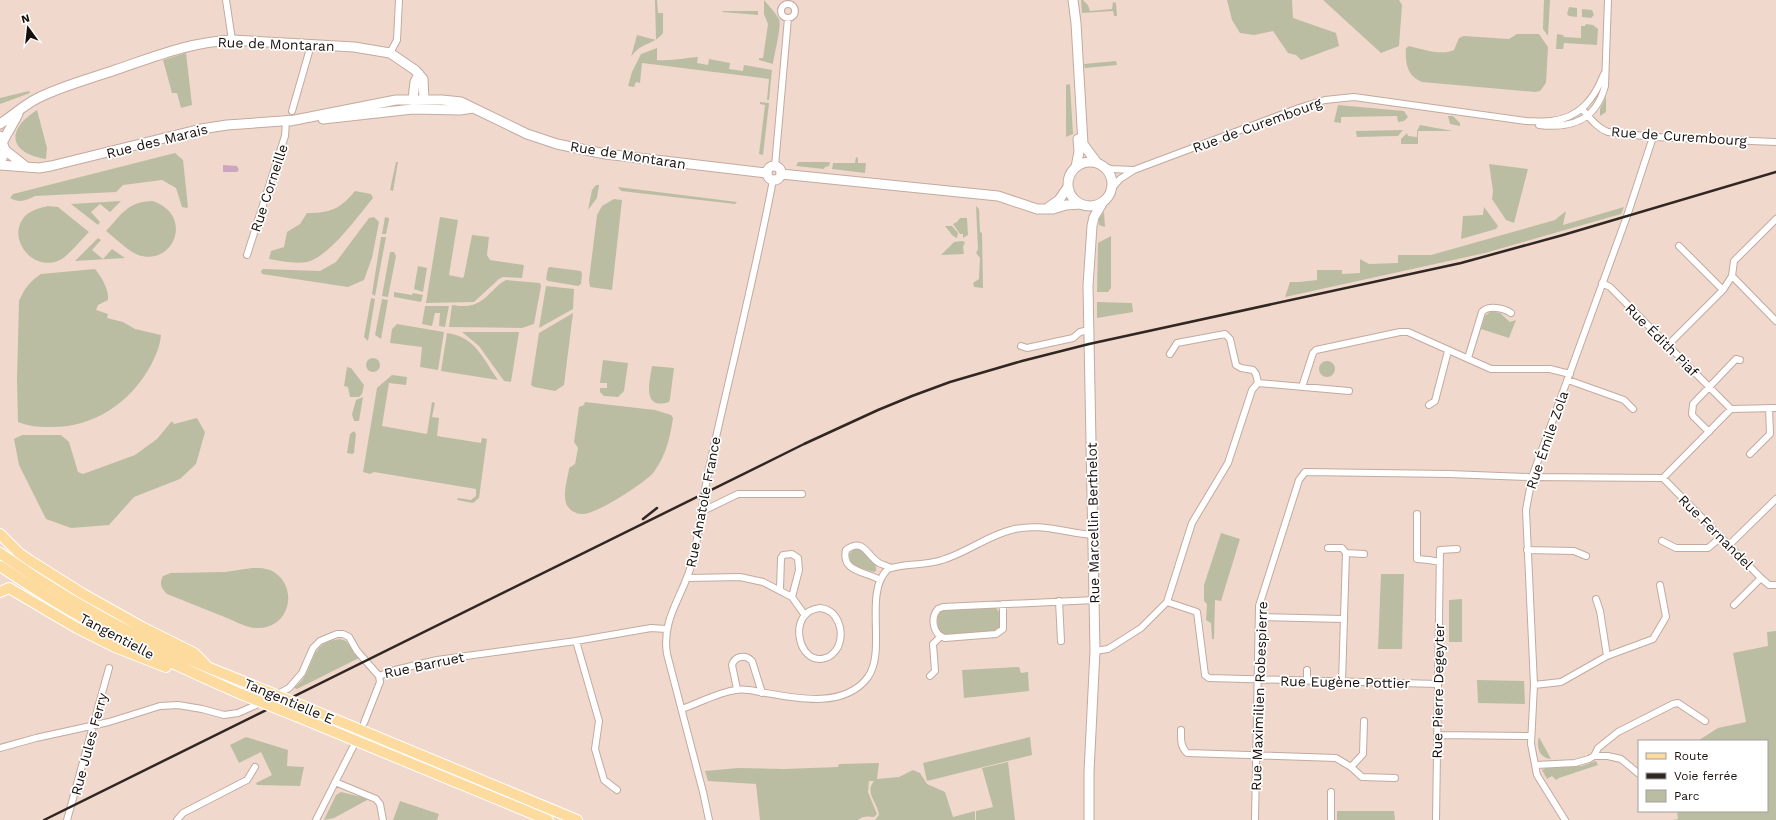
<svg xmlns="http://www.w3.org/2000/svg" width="1776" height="820" font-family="'Work Sans',sans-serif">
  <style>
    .green { fill: #bbbda2 }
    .water { fill: #cea5c0 }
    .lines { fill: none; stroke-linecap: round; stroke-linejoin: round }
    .street-casing { stroke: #c2aa9f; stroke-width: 8 }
    .secondary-casing { stroke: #c2aa9f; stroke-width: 11 }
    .primary-casing { stroke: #fff; stroke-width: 12 }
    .street { stroke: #fff; stroke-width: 6 }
    .secondary { stroke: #fff; stroke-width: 9 }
    .primary { stroke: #fdda9e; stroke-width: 10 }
    .rail { stroke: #312722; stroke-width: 2.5 }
    .primary-bridge-casing { stroke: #fff; stroke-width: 12; stroke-linecap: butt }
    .primary-bridge { stroke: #fdda9e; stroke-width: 10 }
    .labels { text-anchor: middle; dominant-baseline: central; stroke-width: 3.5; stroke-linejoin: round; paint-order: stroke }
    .street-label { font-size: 14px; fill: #170f0b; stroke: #fff }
  </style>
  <rect width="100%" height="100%" fill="#f1d8cd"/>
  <path class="green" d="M655,0h2l1,13h5v20c-10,13 -21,8 -32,24l6,-22 19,5z
    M764,0c4,5 11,12 15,19 3,6 -5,36 -6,45l-14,-4v-2h4l5,-34 -4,-10z
    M1081,0h2l5,5 2,6 22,-2 1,-7 3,1 1,13h-3l-1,-5 -31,2z
    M1227,0h65l1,18 43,15 3,13 -38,14 -5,-5 -8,-2 -15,-22 -19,4 -14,-2 -8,-13z
    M1323,0h76l3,5 -3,41 -18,7z
    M1544,0h6l-2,36 -5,-7z
    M1569,7l8,1v9l-8,-1 -2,-2z
    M1582,9l10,1 2,5 -3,3 -9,-1z
    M723,11h35v4l-36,-3z
    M1586,24l7,1 5,4 -1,16 -33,-2 -1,6h-7l1,-15 6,1 1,2 17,1v-12h4z
    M1517,34h22l9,13 -2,36 -6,8 -5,1 -113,-10c-15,-6 -17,-19 -16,-34l3,-2c13,3 33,10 45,4l5,-12 5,-2 45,3z
    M657,48v12c15,1 27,-2 41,-3l-1,6 11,2 1,-6 21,4 -1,6 14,2 1,-6 28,5 -3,30h-2l2,-21 -127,-16 -2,20 -4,-1 -2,5 -6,-1 4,-14 9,-18z
    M186,53l6,52 -11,3 -4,-15h-5l-9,-33z
    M1116,61l1,4 -32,3 -1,-4z
    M1070,84l3,50 -7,3v-52z
    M29,91l1,2 -30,11v-6z
    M1606,96v16l-6,4v-7z
    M760,102l9,1 -6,52 -4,-1 6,-49 -5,-1z
    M1338,105l66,6 4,6 -4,4 -6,1 -1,-6 -56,1v6l-7,-1z
    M37,110l10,38 -1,11c-37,-6 -41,-29 -9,-49z
    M1448,116h5l7,7v3l-10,-2z
    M1420,125l33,6h-35v13h-17v-5l6,-6 1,3 9,1v-6z
    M1403,130l-5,6 -41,1 -1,-6z
    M175,153l8,7 5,47 -1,1 -5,-1 -6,-19 -14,-8 -39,5 -7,7 -81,4c-9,5 -16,7 -25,2l3,-4z
    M856,157l2,1v5h8l-1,10 -33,-4 1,-6h22z
    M396,162h2l-5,29 -3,-1z
    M798,162h32l-1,4 -4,1 -1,2 -28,-3z
    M1489,164l39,5 -14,54 -8,-3 -14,-21 1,-8z
    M596,185h3l-2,13 -9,12 4,-20z
    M618,187l119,15 -2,2 -114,-13z
    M355,191l16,3 2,4c-15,18 -44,59 -66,64 -12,2 -26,-1 -38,-3l2,-8 13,-4 3,-15 13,-8 7,-11c24,0 33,-4 48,-22z
    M614,199l8,1 -10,90 -22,-3 -1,-7 8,-65 5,-9z
    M121,201l-11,11 -10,-8 -9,8 9,10 -2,3 -27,-21z
    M153,201c42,15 20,66 -15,54 -10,-4 -24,-18 -32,-24 17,-18 21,-29 47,-30z
    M48,206l10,1 31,25c-6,6 -22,25 -29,28 -26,13 -55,-21 -35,-44 6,-6 15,-8 23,-10z
    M976,206l3,3 1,23 2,1 1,55 -9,-1 -1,-4 6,-4 1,-21 -4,-5 2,-4z
    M1484,207l14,19 -2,3 -35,10 2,-23 20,-1z
    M1624,207l-3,7 -136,39 -200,44 5,-15h9l18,-2v-10h25v4l18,-1v-14l9,5 29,-1v-8h33l124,-35 11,-9 -3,14z
    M1104,212l1,15 -6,-2v-7z
    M374,217l5,5 -7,36 -8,22 -16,7 -86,-13 -1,-3 2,-2 57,2 16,-9 33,-44z
    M385,217l4,1v2l-3,14h-4z
    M440,217l18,3 -9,55 14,3 1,-2 8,-41 17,2 -2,18 3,5 34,5 -2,13 -19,-1 -4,2 -25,23 -48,1z
    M960,218h7l1,17 -5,3v-4h-3l-7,-10 4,-2z
    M945,226h7l6,7 -1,5 -4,-2z
    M1111,236v52l-3,4h-11l1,-49z
    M381,237h5l-11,59 -3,-2z
    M98,238l3,2 -9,10 11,9 9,-10 13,9 -50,3z
    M962,241l3,1 -2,5 1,7 -23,1 13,-13z
    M390,252h4l2,4 -8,41 -6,-1z
    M418,266l9,2 -4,24 -9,-3z
    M550,267l31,4 1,3 -1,10 -3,2 -30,-5 -2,-2 2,-11z
    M95,269c7,9 14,20 13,31l-10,5 -2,5 12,4 -1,4 16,4 12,7 26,6c-1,12 -6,22 -11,32 -21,37 -59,62 -102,60 -11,0 -20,-1 -30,-5l-1,-42 2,-79c5,-12 11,-20 22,-27z
    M506,280l34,3 1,3 -7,38 -12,4 -73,-1 3,-22c7,1 16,2 23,-1 12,-4 19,-18 31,-24z
    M546,286l28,3 -1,20 -34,19z
    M394,292l18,3 1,-2 10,2 -2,7 -27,-5z
    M371,298l4,1 -7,42 -4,-4z
    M382,299l6,1 -7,39 -6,-4z
    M1097,302l35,1 1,9 -36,6z
    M425,306h24l-4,21 -6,-1 1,-13h-5l-3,13 -10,-2z
    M1491,311l9,2 10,9 6,-2 -7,18 -28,-9 4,-13z
    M573,313l-9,72 -9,6 -21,-4 -3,-2 8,-52z
    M397,324l47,8 -6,38 -18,-3 2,-20 -32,-4 2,-14z
    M462,332h57l-8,50 -7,-1 -25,-35z
    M447,333c29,4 36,26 51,47l-57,-9z
    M366 365a7 7 0 1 1 14 0a7 7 0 1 1-14 0Z
    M603,360l25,3 -4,28 -6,6 -14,-1 -4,-4v-4h7v-5h-7z
    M1319 369a8 8 0 1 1 16 0a8 8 0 1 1-16 0Z
    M652,366l22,2 -4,31 -1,3c-28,9 -19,-22 -17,-36z
    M347,367l4,1 13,17 -2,9 -3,3h-9l-2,-10 -4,-1z
    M392,375l15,2 -1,8 -17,-2 -7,43 45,8 5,-32 3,1 -3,14 7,1 -2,18 44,7 1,-5 5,1 -8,59 -6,5 -16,-3 1,-2 13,2 5,-4v-7l-102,-17 -4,2 -7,-2 14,-84z
    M363,397l-4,24h-5l-2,-7 4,-14z
    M585,402l70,8 16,5 2,3c-3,20 -7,37 -19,54 -9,11 -60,44 -73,42 -5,0 -11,-4 -13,-7 -7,-10 0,-28 1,-39l6,-4 3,-16 -4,-6 5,-35 5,-2z
    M197,418l8,14 -9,32 -16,15 -46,18 -25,28 -38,3 -25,-9 -27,-54 -5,-26 8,-4h39l8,7 9,30 5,2 52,-19 22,-16 15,-18 2,3z
    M354,431l2,3 -2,19 -2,1 -5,-1 3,-19z
    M1221,533l19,6 -19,62 -6,-1 -1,39h-2l-1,-16 -5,-3 1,-16 -3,-3v-16z
    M855,548c9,1 23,13 21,23l-2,1 -20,-6 -3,-3 -2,-9z
    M252,568c5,0 13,0 18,2 29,13 22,57 -11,58 -10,1 -22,-6 -32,-10 -20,-8 -40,-16 -60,-24 -6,-6 -8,-10 -4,-18l8,-3 54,-1z
    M1381,574h23l-2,75h-24z
    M1462,599v43h-13v-42z
    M995,607l5,6 1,14 -3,4 -51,4 -5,-1 -4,-5 -1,-15 2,-3z
    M1776,631v189h-103l5,-1 -1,-8h90v-70l-68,-1 19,-12 28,-6 -13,-69 35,-7 -1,-14z
    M340,639l6,2 13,17 -62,31 -3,-1c24,-18 11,-45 46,-49z
    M1019,667l2,6 7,-1 1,19 -65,7 -2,-28z
    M1477,680l47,1 1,23 -47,-1z
    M246,737l42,13 -1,16 17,1 -4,19 -43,-1 -1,-2 16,-8 -11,-23 -22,11 -9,-18z
    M1030,737l2,18 -105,26 -4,-18z
    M1539,737l12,22c-12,-1 -15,-13 -12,-22z
    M1596,761l2,4 -39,13 -3,2 -4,-4 -5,3 -5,-9 4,-2 36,-2z
    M1008,762l7,58h-39v-9l17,-4 -11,-39z
    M879,763l-2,16 22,-2 14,-7 7,3 7,11 18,8 8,25 22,-6v9h-112h12l4,-5c-1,-12 -15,-22 -5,-34h-5l-1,11 9,22 -3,3c-6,-1 -12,-1 -16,3h-98l-4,-36 -48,-3 -3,-10 33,-3 46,1 54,-2 1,-3z
    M341,792l28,7 -35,19 -10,2 12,-25z
    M400,801l39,13 -2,6h-44z
    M1337,811h57l1,9h-58z"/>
  <path class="water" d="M223,165l14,1 2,4 -2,2h-14z"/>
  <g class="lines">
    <defs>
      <path id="street" d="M226,0l6,40
        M781 11a7 7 0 1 1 14 0a7 7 0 1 1-14 0Z
        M390,53l7,-13 2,-40
        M1582,109c8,9 15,19 26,23l45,5 123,5
        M292,111l19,-66
        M1539,125c33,4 57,-5 66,-39l3,-86
        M775,166l13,-148
        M1103,166l8,3 22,1
        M1112,188l8,-9 14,-9 165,-62 26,-8 29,-3 172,24c8,0 17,1 25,0 29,-3 43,-22 53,-47
        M1679,246l44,44
        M247,255l38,-119 1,-15
        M1732,276l44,45
        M1602,283l8,4 121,122
        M1668,345l55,-55 9,-14 2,-15 42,-42
        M1021,346l6,2 46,-10 7,-6 9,-2
        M1170,354l7,-11 48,-9 5,5 6,26 5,3 12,2 3,4 2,9
        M1468,358l14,-46c6,-7 22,-4 29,1
        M1568,380l56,20 9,9
        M1258,383l91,8
        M1302,387l11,-34 3,-3 84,-18h8l83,37h59l20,5
        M1429,405l6,-4 13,-50
        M1709,432l-16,-16 -1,-2 1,-10 43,-45 4,1
        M1750,454l20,-20 -1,-26
        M1663,478l98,100 8,7h7
        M702,509h5l31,-15h64
        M1417,514v45l12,1 11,2
        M1662,541l14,7h32l12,-10
        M1728,546l48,-47
        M1328,548h14l4,5 -4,129
        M1527,550l47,1 12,5
        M1346,553l18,1
        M688,578l52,-1 23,5 29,15 12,17
        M880,580c-15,-9 -39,-8 -34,-30 18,-13 21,6 33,13 4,2 9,3 12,5
        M780,589l1,-31 2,-3 9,-1 6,4 1,12 -7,27
        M1596,599l4,12 7,45
        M1059,601l2,40
        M1167,602l30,10 8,63 4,3 229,6
        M1003,604v25l-7,5 -51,4c-12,-3 -15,-20 -7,-29l5,-2 152,-7
        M1734,605l27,-27
        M820,608c18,2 25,23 18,39 -3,5 -7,10 -13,11 -27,9 -39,-47 -5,-50z
        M1259,617l84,2
        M576,641l23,80 -4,28 9,31 13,10
        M1095,651l13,-2 33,-21 26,-26 25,-79 36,-60 24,-73 6,-7
        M1307,670v11
        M930,676l5,-5 -2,-27 7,-7
        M1534,685l27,-3 46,-26 46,-17 13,-22 -6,-32
        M737,689l-5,-24c3,-9 13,-11 20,-4l10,32
        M682,709c17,-6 37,-17 54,-19 10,-2 21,2 30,3 33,6 79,15 102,-16 19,-27 -5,-85 20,-108 16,-6 36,-3 54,-9 24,-7 45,-24 69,-30 28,-8 55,3 82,5
        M364,723l16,-41 -1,-6
        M1181,730c0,9 -1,16 6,23l149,5 15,9 12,-13 1,-33
        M1438,735l93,1
        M0,748l36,-10 73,-16 51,-16 18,-1 24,4 22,6 14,-2 27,-12 24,-13 13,-15 11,-25 7,-7 17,-7h6l6,3 8,14 22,25 16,-6 42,-10 139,-19 75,-13 15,1
        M1594,756h14l13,3 18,15
        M1536,765l39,-2 14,-4 5,-3 4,-8 20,-16 55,-28 5,-1 27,18
        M1351,767l11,10 33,1
        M335,782l41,17 4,5 3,16
        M67,820l42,-152
        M177,820l6,-7 64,-33 8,-13
        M316,820l37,-73
        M709,820l-6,-28 -36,-138c-6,-37 18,-60 26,-95 7,-31 10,-64 17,-95 21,-95 45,-189 63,-284
        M1255,820l4,-214 40,-126 6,-8 144,2 79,3 135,1 68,-69 45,-1
        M1331,820v-28
        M1436,820l4,-270 17,-1
        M1565,820l-28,-45 -6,-31 3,-59 -8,-175 6,-33 95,-261 26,-79"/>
      <path id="secondary" d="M1073,0l3,23 7,121 14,19
        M413,99l2,-17 4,-8
        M323,119l90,-10 47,1 13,-2
        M290,121l106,-21h46l19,2 66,32 30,10 48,10 161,19
        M0,124c12,-8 24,-19 38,-26 24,-12 51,-19 77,-28 39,-13 75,-28 117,-30l122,7 36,6 25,17 8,9 1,20
        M0,136l5,14 -5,14
        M3,141l15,-27
        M5,150l20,16
        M1068 184a22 22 0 1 1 44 0a22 22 0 1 1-44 0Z
        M0,165l39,3 12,-2 150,-37 26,-4 69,-5
        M767 173a7 7 0 1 1 14 0a7 7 0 1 1-14 0Z
        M1076,167l3,-15 -1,-13
        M781,174l217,22 39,13h16l13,-4 15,-1
        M1049,207l10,-7 9,-13
        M1089,820v-48l6,-121 -7,-365 4,-60 2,-9 9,-15"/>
      <path id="primary" d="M0,534l19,19 10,7 54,34 59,33 52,26 11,11
        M0,553c46,33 95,62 146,87 40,20 82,35 123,52
        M0,566c26,17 52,35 80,50 52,29 106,54 161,78
        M0,592l9,-4 68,40 38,19 51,20
        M310,709l267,111
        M296,716l252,104"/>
    </defs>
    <use href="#street" class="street-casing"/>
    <use href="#secondary" class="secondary-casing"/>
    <use href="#primary" class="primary-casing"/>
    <use href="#street" class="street"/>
    <use href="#secondary" class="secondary"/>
    <use href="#primary" class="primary"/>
    <path class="rail" d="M643,519l14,-11
      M44,820l760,-376 74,-34 34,-14 38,-14 72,-21 67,-17 372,-81 102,-28 213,-63"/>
    <defs>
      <path id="primary-bridge" d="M269,692l41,17
        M241,694l55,22"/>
    </defs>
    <use href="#primary-bridge" class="primary-bridge-casing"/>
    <use href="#primary-bridge" class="primary-bridge"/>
  </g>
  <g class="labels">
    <g class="street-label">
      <text transform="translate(276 44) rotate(2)">Rue de Montaran</text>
      <text transform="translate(1257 125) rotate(-20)">Rue de Curembourg</text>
      <text transform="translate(1679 136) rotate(4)">Rue de Curembourg</text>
      <text transform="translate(157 141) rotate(-14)">Rue des Marais</text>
      <text transform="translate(628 155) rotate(9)">Rue de Montaran</text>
      <text transform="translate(269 188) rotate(-72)">Rue Corneille</text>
      <text transform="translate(1662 340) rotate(45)">Rue Édith Piaf</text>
      <text transform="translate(1547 440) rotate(-71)">Rue Émile Zola</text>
      <text transform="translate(703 502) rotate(-79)">Rue Anatole France</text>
      <text transform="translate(1093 523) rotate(-91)">Rue Marcellin Berthelot</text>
      <text transform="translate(1716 532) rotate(45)">Rue Fernandel</text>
      <text transform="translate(117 636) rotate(28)">Tangentielle</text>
      <text transform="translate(424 665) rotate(-12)">Rue Barruet</text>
      <text transform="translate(1345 682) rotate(1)">Rue Eugène Pottier</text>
      <text transform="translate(1438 691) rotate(-89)">Rue Pierre Degeyter</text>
      <text transform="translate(1259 696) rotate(-88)">Rue Maximilien Robespierre</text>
      <text transform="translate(289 701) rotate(23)">Tangentielle E</text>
      <text transform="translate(89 744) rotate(-75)">Rue Jules Ferry</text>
    </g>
  </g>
  <rect x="1638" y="740" width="130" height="72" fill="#ffffff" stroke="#a29f9d"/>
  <rect x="1646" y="753" width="20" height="6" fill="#fdda9e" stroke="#a29f9d"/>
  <text x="1674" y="760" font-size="12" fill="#170f0b">Route</text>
  <rect x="1646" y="773" width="20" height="6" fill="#312722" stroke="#a29f9d"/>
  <text x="1674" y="780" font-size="12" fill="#170f0b">Voie ferrée</text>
  <rect x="1646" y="790" width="20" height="12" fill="#bbbda2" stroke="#a29f9d"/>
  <text x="1674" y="800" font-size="12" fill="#170f0b">Parc</text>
  <g transform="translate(28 28) rotate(345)" stroke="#ffffff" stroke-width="3" paint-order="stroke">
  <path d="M0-3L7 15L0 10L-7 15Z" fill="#170f0b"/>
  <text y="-6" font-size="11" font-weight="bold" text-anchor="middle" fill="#170f0b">N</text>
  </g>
</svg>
